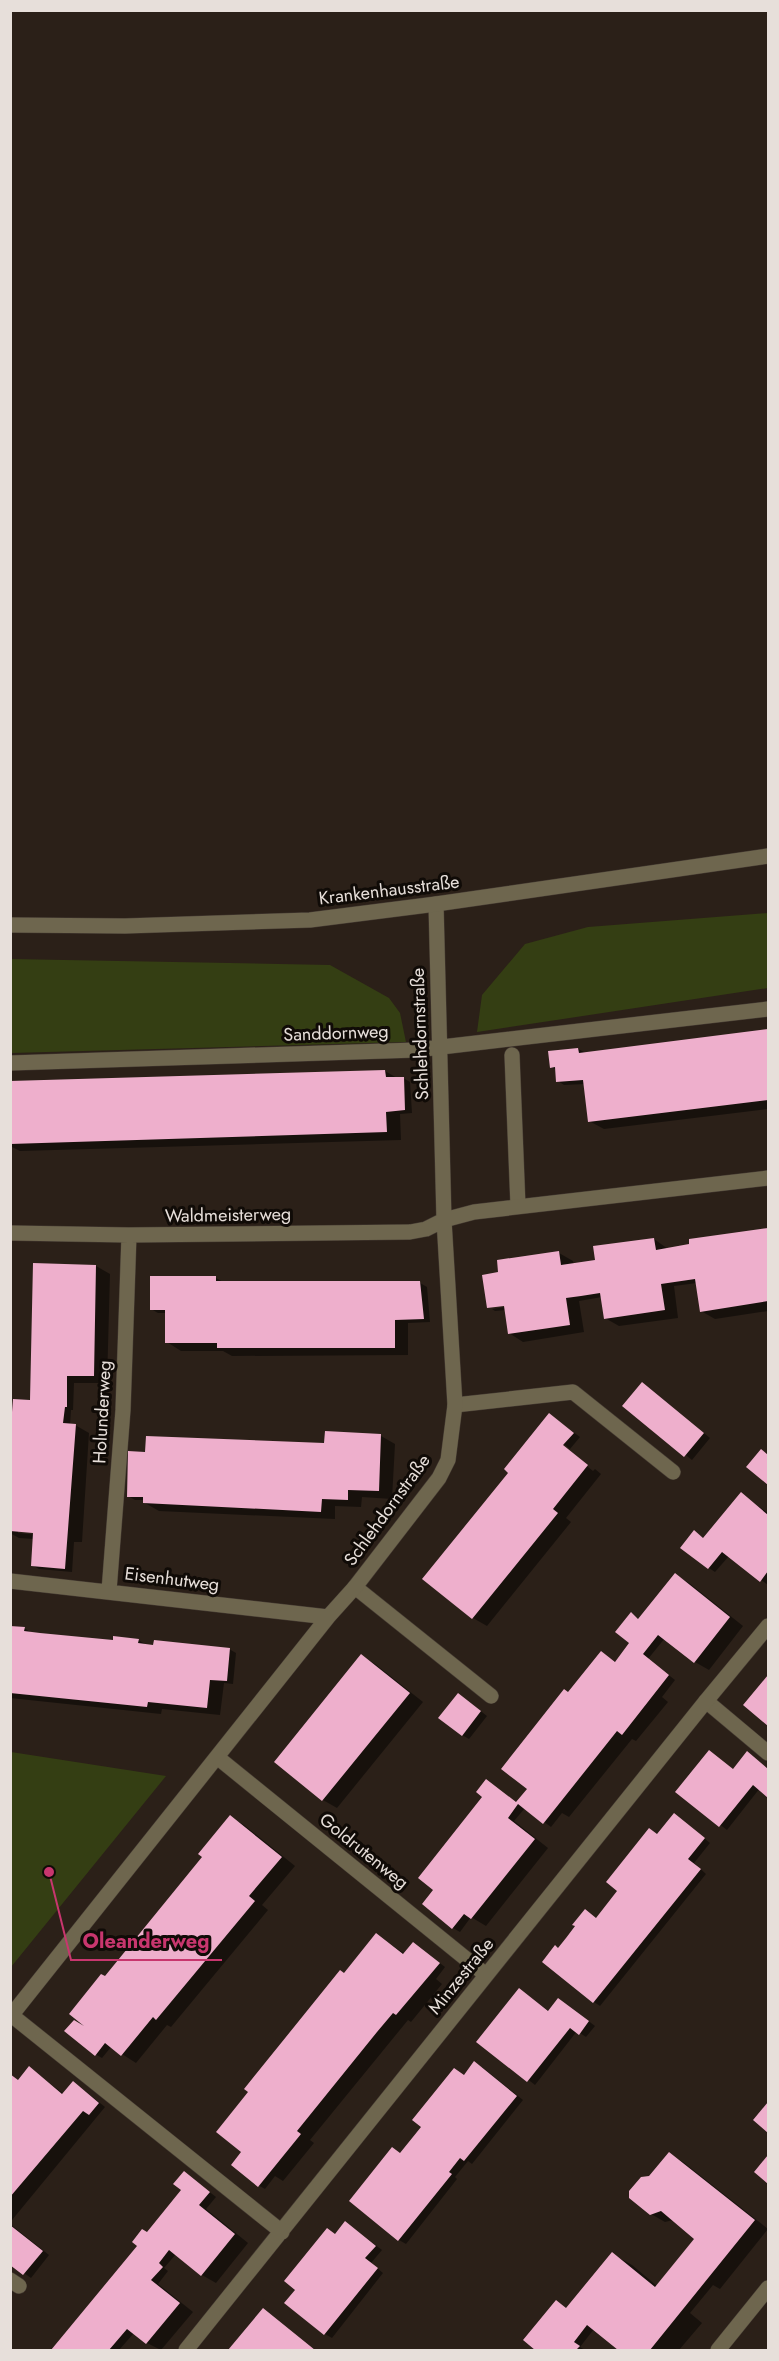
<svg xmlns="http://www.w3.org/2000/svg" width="779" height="2361" font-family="Jost,sans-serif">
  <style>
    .green { fill: #343e13 }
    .shadow { fill: #0007; fill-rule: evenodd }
    .building { fill: #eeafcc }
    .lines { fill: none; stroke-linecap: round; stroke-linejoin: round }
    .service-casing { stroke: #453b33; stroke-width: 16 }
    .pedestrian-casing { stroke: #453b33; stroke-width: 16 }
    .minor-casing { stroke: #453b33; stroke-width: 16 }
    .tertiary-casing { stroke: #453b33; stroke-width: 16 }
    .service { stroke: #6e664e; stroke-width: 15 }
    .pedestrian { stroke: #6e664e; stroke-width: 15 }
    .minor { stroke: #6e664e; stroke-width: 15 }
    .tertiary { stroke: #6e664e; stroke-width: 15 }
    .labels { text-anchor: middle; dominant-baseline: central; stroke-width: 6; stroke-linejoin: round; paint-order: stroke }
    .street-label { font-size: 18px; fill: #e7dfda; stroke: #100b07 }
    .leader { fill: none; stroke: #c8366e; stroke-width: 2 }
    .callout-dot { fill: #c8366e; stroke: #100b07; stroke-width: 2 }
    .callout-label { font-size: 20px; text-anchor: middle; font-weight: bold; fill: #c8366e; stroke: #100b07; stroke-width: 6; stroke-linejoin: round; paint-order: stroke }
  </style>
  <rect width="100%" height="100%" fill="#2b2018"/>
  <path class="green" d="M768,913v75l-291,44 5,-37 43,-51 63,-17z
    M10,959l320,6 59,33 11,15 6,29 -395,11z
    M11,1752l155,24 -155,191 -1,-215z"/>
  <path class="shadow" d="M768,1031v78l-164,20 -15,-8 -4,-37 -21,1 -6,-4 -1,-11 -6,-3 27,-18 8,4z
    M385,1071l12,7h6l7,4 2,31 -12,1 1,26 -381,11 -10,-5v-64z
    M768,1229v82l-53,8 -14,-8 -4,-28 -23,3 4,32 -59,8 -14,-8 -3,-21 -23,4 5,31 -61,10 -14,-9 -3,-23 -11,1 -3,-2 13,-2 -7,-33 61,-21 14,8 1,4 21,-3 59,-23 14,10 21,-3 2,-5z
    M96,1266l14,8 -3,109h-33l-1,27h-2l-1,15h5l14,8 -7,109h-8l-2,30 -33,-3 -7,-4 2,-26 -15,-1 -9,-5v-75l21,-56zM18,1530l23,2 -1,3 -22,-2z
    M216,1278l9,5h195l7,4 3,35 -22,1v32l-176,1 -9,-5h-42l-14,-9v-29h-9l-7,-4z
    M649,1388l61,50 -18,22 -68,-54z
    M550,1415l30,22 -10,12 -18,-15 -2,3 43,34 2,-2 6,5 -35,44 5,4 -84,104 -14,-8 -49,-39 87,-106z
    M381,1436l14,8 -3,55 -30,-2 -1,10 -26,-1v13l-176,-8 -14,-8v-3h-10l-7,-4 17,-43 180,-8z
    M741,1494l27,19v72l-39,-29 -14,16 -6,-4 -15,-36 11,7z
    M675,1575l14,8 54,43 -34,44 -14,-8 -30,-24 -17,21 27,21 -13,17 6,5 -32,39 -4,-2 -63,78 -7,-4 -11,14 -26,-19 -11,13 34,27 -62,78 -15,-9 -11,15 -7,-4 -29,-24 105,-115 40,-96 32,-40 15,9 15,-19v-29l8,6z
    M10,1627l14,1 8,5 82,8 24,-1 9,5 82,4 7,4 -3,31 -9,-1 -4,32 -58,-6 -1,5 -151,-16z
    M362,1656l13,8 48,38 -86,106 -14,-8 -47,-38z
    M768,1677v47l-23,-19z
    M465,1699l22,17 -18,23 -7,-4z
    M748,1753l20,16v27l-8,-8 -33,42 -50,-38 57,-22z
    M230,1817l14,8 51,41 -33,39 6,5 -97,117 -4,-2 -31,38 -25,-16 -9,11 -7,-4 -10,-26 21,-50 98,-121z
    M681,1819l29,24 -16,20 12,11 -106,132 -6,-4 -35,-53 26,-38 12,8 61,-84z
    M376,1935l29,19 9,-10 6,4 25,19 -9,12 6,5 -31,38 -3,-2 -98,120 4,3 -31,38 -8,-5 -10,13 -7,-4 -15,-33 101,-178z
    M520,1990l30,22 16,-8 29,22 -9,11 -9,-6 -42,54 -56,-44z
    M482,2067l41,33 -51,64 -4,-3 -13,16 2,2 -51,65 -7,-4 2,-86 63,-78z
    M29,2068l35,26 16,-7 25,20 -93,113 -2,-142 9,3z
    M669,2154l14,8 85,67 -48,60 -7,-4 -23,28 12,10 -23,27h-59l-26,-21 -14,18 5,3h-49l76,-96 20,11 25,21 39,-48 -23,-18 -8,2 -14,-8 -1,-37z
    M185,2173l31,24 -10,12 42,34 -32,40 -14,-8 -26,-21 -12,14 4,3 -10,13 35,28 -32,38 -14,-7 -13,-10 -15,17h-65l129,-160z
    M346,2223l36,27 -11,13 12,10 -51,65 -7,-4 11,-99z
    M10,2224l39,31 -18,23 -21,-15z
    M263,2310l7,4 45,36h-86z"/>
  <path class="building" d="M768,1029v71l-180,22 -5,-42 -27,2 -1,-15 -5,1 -2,-17 30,-3 1,5z
    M385,1070l1,7h18l1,33 -19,2 1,20 -377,12v-63z
    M768,1228v73l-68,11 -5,-33 -34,5 4,26 -61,9 -4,-26 -19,3 -15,2 4,27 -62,9 -4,-28 -17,2 -5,-33 16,-3 -1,-12 62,-9 2,14 34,-5 -2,-14 61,-8 2,12 33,-6v-5z
    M33,1263l63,2 -2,111h-27v31h-2l-2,16 13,1 -11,145 -34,-3 2,-33 -23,-2v-93l3,-39 17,1z
    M150,1276h66v5h204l4,38 -29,1v28h-178v-5h-52v-33h-15z
    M642,1382l62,51 -20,24 -62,-51z
    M549,1413l25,20 -11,12 25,20 -35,44 5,4 -86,106 -50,-40 86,-106 -4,-4z
    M325,1431l56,3 -2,57 -31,-1v10l-26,-1 -1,13 -178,-9v-6h-16l1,-46 17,1 1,-16 178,7z
    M761,1449l7,6v30l-22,-18z
    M741,1492l27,23v56l-8,11 -38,-30 -14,17 -28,-21 14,-18 9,8z
    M675,1573l55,44 -36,46 -36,-28 -15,19 26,21 -47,60 -5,-4 -74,93 -25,-20 -10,14 27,21 -64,80 -7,-5 -12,15 -30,-25 11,-14 -15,-12 64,-81 -6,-5 10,-13 30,23 11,-13 -26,-20 63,-80 4,3 33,-41 14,11 14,-19 -14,-11 16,-20 7,7z
    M10,1626l15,1 -1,4 16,2 73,7v-4l26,3 -1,4 15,2 1,-5 76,8 -3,33 -17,-1 -3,28 -59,-6 -1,5 -137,-14z
    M361,1654l49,39 -88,108 -48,-39z
    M768,1675v51l-25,-21z
    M458,1693l23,18 -19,25 -24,-18z
    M709,1750l24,19 14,-18 21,18v29l-15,-13 -34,42 -44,-35z
    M674,1813l31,25 -17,21 13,10 -108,134 -51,-41 13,-17 3,3 8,-10 9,-12 -3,-1 13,-16 11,9 21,-27 -11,-9 43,-54 8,6z
    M230,1815l52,42 -33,39 6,5 -99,119 -3,-3 -32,39 -16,-13 -10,13 -31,-25 10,-11 10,6 -15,-12 32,-40 4,2 97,-119 -4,-3z
    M376,1933l27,21 10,-12 27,21 -44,52 -3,-2 -16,19 -80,99 4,3 -43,53 -27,-22 10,-13 -25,-20 32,-40 -4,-3 96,-119 4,3z
    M519,1988l29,23 10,-13 31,23 -10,14 -9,-7 -43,54 -51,-40z
    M474,2061l43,35 -53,65 -4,-3 -11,14 3,2 -54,67 -49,-40 43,-54 8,6 21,-26 -9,-7 42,-52 10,7z
    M29,2066l33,28 11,-13 26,22 -10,12 -6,-4 -73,86v-123l8,6z
    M768,2102v31l-15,-13z
    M669,2152l86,68 -105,130h-32l-31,-25 -13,17 6,4 -4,4h-41l-12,-10 33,-40 10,8 46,-56 43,35 39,-48 -33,-28 -11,4 -21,-17v-7l12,-14 8,-1z
    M768,2155v29l-14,-12z
    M184,2171l26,21 -11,13 36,29 -34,42 -32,-26 -10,13 4,4 -12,13 29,23 -34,41 -19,-15 -18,21h-58l86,-104 -5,-4 10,-13 5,3 34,-42 -8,-6z
    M345,2221l31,25 -11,12 13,10 -54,67 -40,-32 11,-13 -11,-9 43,-53 8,6z
    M10,2225l33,26 -20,24 -13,-10z
    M263,2308l52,42h-87z"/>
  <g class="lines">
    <defs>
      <path id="service" d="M512,1055l6,151
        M455,1405l118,-13 100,80
        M355,1587l136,109
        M10,2280l9,6"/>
      <path id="pedestrian" d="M706,1701l62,52"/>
      <path id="minor" d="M10,1063l406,-13 352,-41
        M10,1233l119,2 281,-3 16,-3 18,-9 30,-8 294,-34
        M10,1581l318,36
        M109,1591l14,-181 6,-175
        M217,1757l269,218
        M10,2014l272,218
        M10,2017l318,-400 27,-30 84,-109 9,-18 7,-55 -11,-185 -8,-316
        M186,2350l520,-649 62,-75
        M718,2350l50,-62"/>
      <path id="tertiary" d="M10,925l115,1 185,-6 126,-16 332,-48"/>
    </defs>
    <use href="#service" class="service-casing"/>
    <use href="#pedestrian" class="pedestrian-casing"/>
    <use href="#minor" class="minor-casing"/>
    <use href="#tertiary" class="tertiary-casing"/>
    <use href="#service" class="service"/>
    <use href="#pedestrian" class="pedestrian"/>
    <use href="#minor" class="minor"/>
    <use href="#tertiary" class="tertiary"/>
  </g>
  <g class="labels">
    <g class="street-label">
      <text transform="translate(389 890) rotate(-7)">Krankenhausstraße</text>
      <text transform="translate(336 1033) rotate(-2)">Sanddornweg</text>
      <text transform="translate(420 1034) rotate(-92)">Schlehdornstraße</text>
      <text transform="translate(228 1215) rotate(-1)">Waldmeisterweg</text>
      <text transform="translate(102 1412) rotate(-87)">Holunderweg</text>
      <text transform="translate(387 1510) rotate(-54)">Schlehdornstraße</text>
      <text transform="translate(172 1579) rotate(7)">Eisenhutweg</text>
      <text transform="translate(364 1851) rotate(39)">Goldrutenweg</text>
      <text transform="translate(461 1976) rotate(-51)">Minzestraße</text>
    </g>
  </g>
  <path class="leader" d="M49 1872L71 1960H222"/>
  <circle class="callout-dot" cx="49" cy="1872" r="6"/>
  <g class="callout-label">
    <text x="146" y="1948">Oleanderweg</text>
  </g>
  <rect width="779" height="2361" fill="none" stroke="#e7dfda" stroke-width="24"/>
</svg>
